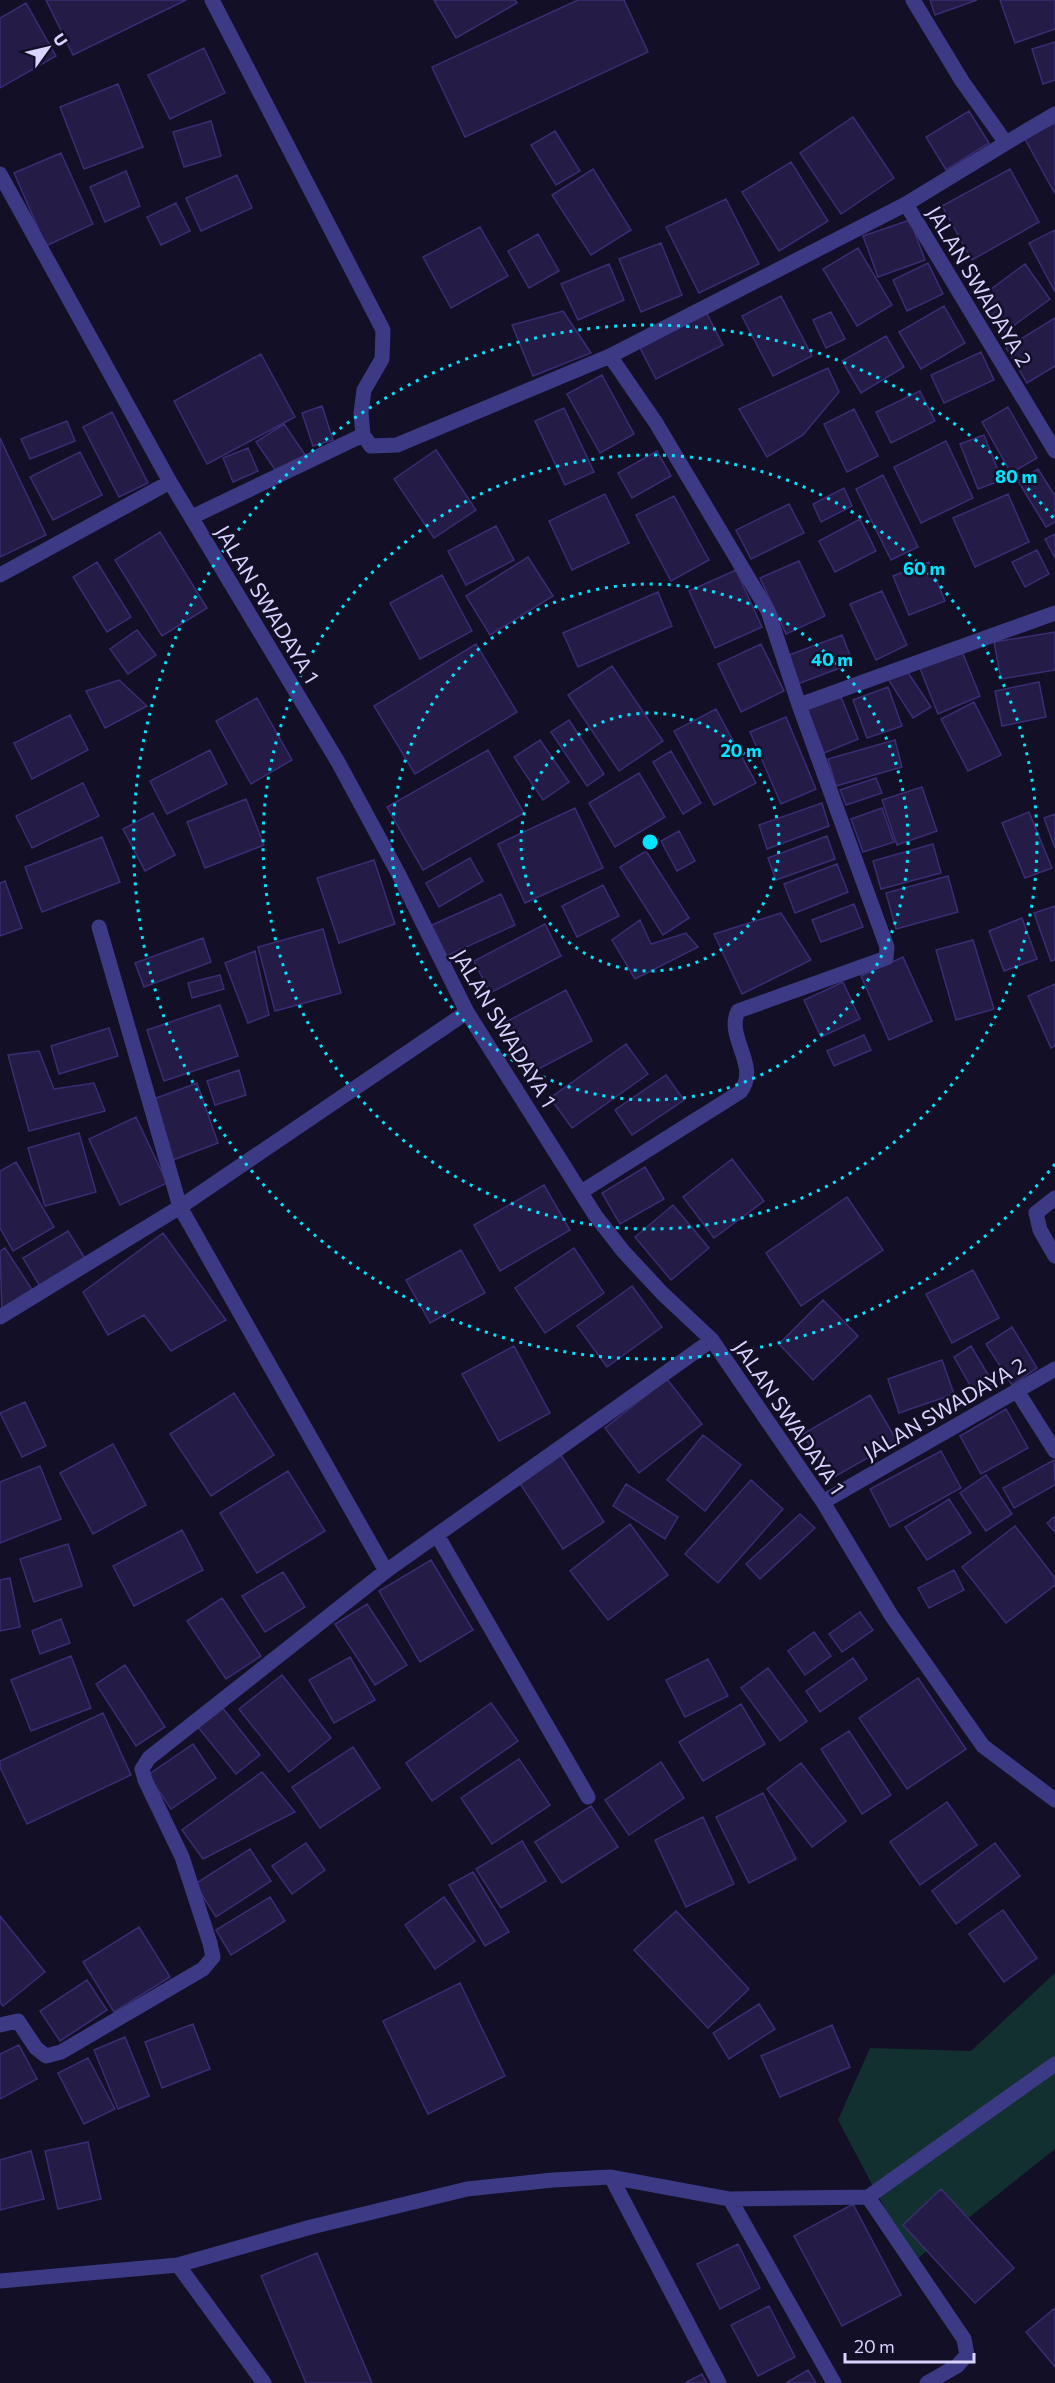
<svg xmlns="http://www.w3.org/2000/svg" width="1055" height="2383" font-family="Commissioner,sans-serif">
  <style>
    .green { fill: #12302f }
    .building { fill: #241b47; stroke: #3b2d73; stroke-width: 1.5 }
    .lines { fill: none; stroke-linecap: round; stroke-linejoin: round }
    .street { stroke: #3d3a85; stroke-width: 15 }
    .ring { fill: none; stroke: #00e5ff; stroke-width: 3; stroke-dasharray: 3 6 }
    .labels { text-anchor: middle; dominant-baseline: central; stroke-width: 5; stroke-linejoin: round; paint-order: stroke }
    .street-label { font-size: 21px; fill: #d9d4ff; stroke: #130f26 }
    .centre { fill: #00e5ff; stroke: #130f26; stroke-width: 3 }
    .ring-label { font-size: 18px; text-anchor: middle; font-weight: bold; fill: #00e5ff; stroke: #130f26; stroke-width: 5; stroke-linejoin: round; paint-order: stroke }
  </style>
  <rect width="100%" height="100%" fill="#130f26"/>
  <path class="green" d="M1055,1973v176l-142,113 -75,-142 32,-72 101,3z"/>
  <path class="building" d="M46,0h140l-113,55z
    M434,0h81l2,3 -61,35z
    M578,0h46l24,52 -183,85 -33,-70z
    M930,0h47l-42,15z
    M1000,0h55v29l-40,14z
    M26,3l30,53 -56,32v-70z
    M1055,42v38l-12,4 -11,-35z
    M204,48l21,45 -55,26 -22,-44z
    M118,84l25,63 -59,22 -24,-62z
    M969,111l20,32 -43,27 -20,-33z
    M853,117l41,61 -53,36 -41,-61z
    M211,121l10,35 -37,11 -11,-35z
    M1055,123v71l-30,-55z
    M555,131l25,40 -24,14 -25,-40z
    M61,153l32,71 -47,22 -32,-73z
    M791,162l37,59 -49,30 -37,-59z
    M593,169l38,61 -40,25 -39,-60z
    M1010,169l29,53 -67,38 -30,-54z
    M126,171l14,35 -35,16 -15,-35z
    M237,175l15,33 -51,23 -15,-33z
    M726,199l33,65 -60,29 -33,-66z
    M176,203l14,28 -29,14 -14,-28z
    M910,220l15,40 -47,17 -15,-41z
    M480,227l28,49 -57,32 -28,-51z
    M1055,230v62l-26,-49z
    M538,234l21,37 -30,17 -21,-37z
    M661,243l21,52 -41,17 -22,-53z
    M858,248l34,57 -35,21 -34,-57z
    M928,263l15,31 -36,17 -14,-31z
    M609,264l15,36 -46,20 -17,-36z
    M1025,264l25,35 -45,33 -26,-34z
    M781,296l31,60 -39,20 -31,-60z
    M944,306l21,37 -44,26 -22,-37z
    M705,310l18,35 -67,34 -18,-35z
    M563,311l28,42 -58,23 -21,-51z
    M831,312l14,27 -19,9 -13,-28z
    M1055,318v48l-28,17 -21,-35z
    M886,336l18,31 -43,26 -19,-32z
    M981,352l13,28 -50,23 -13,-28z
    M261,354l34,63 -88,47 -33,-63z
    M828,368l11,24 -36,43 -36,22 -28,-48z
    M602,375l32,59 -34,19 -33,-59z
    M920,391l15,30 -44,22 -15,-31z
    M322,406l11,34 -20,6 -11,-33z
    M1008,407l29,51 -26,15 -29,-51z
    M564,408l30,64 -29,13 -30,-64z
    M854,409l24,47 -31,16 -23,-48z
    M112,412l36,71 -29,14 -36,-70z
    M67,421l8,20 -45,18 -9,-20z
    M284,424l22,32 -28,18 -22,-32z
    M984,435l18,45 -24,9 -18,-45z
    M0,438l46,97 -46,22z
    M946,441l27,57 -52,25 -27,-56z
    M248,448l10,23 -25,11 -10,-24z
    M436,450l40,60 -42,28 -40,-59z
    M657,451l14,25 -39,22 -14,-25z
    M80,452l22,43 -49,25 -23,-43z
    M1038,469l17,27v26l-9,5 -28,-46z
    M883,475l35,72 -27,13 -35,-71z
    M844,488l8,18 -31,16 -8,-18z
    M605,494l24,49 -57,27 -23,-49z
    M1008,494l21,48 -54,25 -22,-49z
    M674,496l35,64 -38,21 -35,-66z
    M789,504l15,29 -53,26 -15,-29z
    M860,519l16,32 -41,21 -16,-31z
    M496,526l18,34 -48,25 -18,-34z
    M160,532l47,76 -45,28 -47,-76z
    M1055,534v24l-10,-19z
    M1037,550l12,24 -24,13 -13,-25z
    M528,557l25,39 -63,39 -24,-39z
    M799,561l26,55 -39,18 -26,-56z
    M97,562l34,55 -24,15 -34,-55z
    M929,562l16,39 -36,14 -16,-39z
    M736,570l26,57 -47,21 -26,-57z
    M442,575l30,56 -52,28 -30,-56z
    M882,591l25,54 -31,15 -26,-56z
    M658,592l14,34 -94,41 -15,-34z
    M137,630l19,25 -28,19 -18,-25z
    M1055,632v38l-54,9 -7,-37z
    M842,635l11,28 -58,22 -11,-28z
    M476,644l41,68 -102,62 -41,-68z
    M761,644l23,47 -43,21 -23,-48z
    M961,649l19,47 -42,18 -19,-48z
    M612,666l51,75 -44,30 -51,-76z
    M905,668l26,39 -18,11 -25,-39z
    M119,680l28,26 -42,22 -19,-37z
    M1039,682l7,35 -44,9 -7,-35z
    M888,687l14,39 -35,12 -14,-38z
    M841,697l17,42 -34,14 -17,-43z
    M257,698l35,62 -41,24 -35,-63z
    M974,702l27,53 -33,16 -27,-52z
    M716,709l40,74 -42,22 -40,-74z
    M70,715l18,35 -56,29 -18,-36z
    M786,717l30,72 -35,15 -31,-72z
    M569,720l35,54 -17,12 -36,-54z
    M540,740l29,42 -26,18 -29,-43z
    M895,740l7,27 -66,19 -8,-27z
    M210,750l17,34 -60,30 -17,-33z
    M488,750l36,63 -101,57 -36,-63z
    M671,751l30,52 -18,11 -30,-52z
    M639,773l26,44 -50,30 -26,-44z
    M876,778l6,15 -36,12 -6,-15z
    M83,783l16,33 -67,32 -16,-32z
    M922,787l15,44 -40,14 -15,-45z
    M246,799l18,46 -59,23 -18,-46z
    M822,803l7,23 -62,23 -8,-24z
    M575,808l28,60 -78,35 -27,-59z
    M882,808l12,34 -31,10 -12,-33z
    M1029,812l23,56 -27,10 -23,-55z
    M153,813l22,42 -30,16 -22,-42z
    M1055,814v34l-11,-30z
    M679,831l16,30 -18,10 -16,-30z
    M827,836l8,23 -59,21 -8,-22z
    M102,837l18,45 -78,30 -17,-45z
    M933,844l8,29 -60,16 -8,-28z
    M646,851l43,67 -26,17 -43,-68z
    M470,858l13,23 -44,26 -13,-24z
    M374,860l21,64 -56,19 -22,-65z
    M837,864l11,28 -53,21 -11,-29z
    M948,876l10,36 -62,17 -10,-36z
    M5,881l17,47 -22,8v-53z
    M603,885l16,31 -42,21 -15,-31z
    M501,894l14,31 -71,32 -14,-31z
    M854,904l9,23 -42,15 -9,-22z
    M1055,906v54l-4,1 -17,-48z
    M781,913l30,47 -69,34 -28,-60z
    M1022,918l15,41 -33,12 -15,-40z
    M640,920l11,24 35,-11 12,14 -63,32 -23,-39z
    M545,924l16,32 -71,37 -16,-32z
    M323,929l18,64 -66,18 -17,-64z
    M203,938l8,24 -67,25 -9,-24z
    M973,940l21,69 -38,11 -20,-70z
    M255,951l14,64 -21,8 -23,-60z
    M903,957l29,64 -43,19 -28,-64z
    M220,975l4,14 -32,9 -4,-15z
    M843,982l17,37 -39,18 -17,-37z
    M1055,984v62l-4,2 -23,-52z
    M566,990l26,51 -63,33 -25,-51z
    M220,1005l18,51 -74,25 -17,-51z
    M109,1028l9,28 -59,18 -8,-28z
    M864,1035l7,15 -37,16 -7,-15z
    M626,1044l22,30 -76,54 -22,-30z
    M39,1051l15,38 40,-6 11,28 -76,20 -21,-76z
    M239,1070l7,25 -31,10 -8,-24z
    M666,1075l18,25 -52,35 -17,-25z
    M197,1083l21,60 -45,17 -22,-60z
    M136,1117l31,66 -47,22 -31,-66z
    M79,1133l17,59 -51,14 -17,-58z
    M732,1159l32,42 -50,37 -31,-41z
    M16,1162l38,65 -41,24 -13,-23v-57z
    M645,1167l19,32 -44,25 -18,-31z
    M544,1185l26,45 -70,41 -26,-46z
    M847,1197l36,53 -82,56 -35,-53z
    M673,1205l36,43 -38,32 -36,-43z
    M68,1231l18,29 -45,28 -18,-30z
    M163,1233l63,87 -55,31 -27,-36 -36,20 -25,-43z
    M5,1248l28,43 -31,20 -2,-60z
    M574,1248l30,45 -59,40 -30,-45z
    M461,1250l24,43 -55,30 -24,-43z
    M973,1270l26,48 -47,25 -26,-49z
    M632,1286l30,41 -55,40 -30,-41z
    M823,1300l35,36 -45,44 -34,-36z
    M1012,1327l25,41 -25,17 -26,-41z
    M514,1346l36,67 -51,28 -37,-67z
    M971,1346l22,37 -18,11 -21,-37z
    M942,1360l12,34 -55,19 -11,-34z
    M667,1379l35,45 -63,49 -34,-45z
    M234,1393l40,62 -63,41 -41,-62z
    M870,1395l27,46 -68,39 -26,-46z
    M25,1402l21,44 -24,11 -22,-44z
    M1006,1409l22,39 -47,26 -21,-38z
    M703,1435l38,30 -36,46 -38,-31z
    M113,1444l33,61 -53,29 -33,-61z
    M941,1451l20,37 -71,39 -20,-38z
    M561,1455l43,67 -41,27 -44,-67z
    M1054,1460l1,25 -41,23 -11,-20z
    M40,1466l21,53 -61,24v-61z
    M288,1471l37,60 -68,42 -37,-60z
    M986,1475l26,39 -26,17 -26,-38z
    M751,1480l32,29 -65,74 -33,-29z
    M626,1484l52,33 -13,22 -52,-33z
    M949,1499l22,34 -44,27 -22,-33z
    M800,1514l15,14 -55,51 -14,-15z
    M1055,1516v16l-8,-9z
    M630,1524l38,51 -60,45 -38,-49z
    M1015,1526l40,52v7l-49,38 -44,-56z
    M182,1530l21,40 -69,36 -21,-40z
    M68,1544l14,42 -48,16 -14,-43z
    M431,1560l42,70 -53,32 -41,-71z
    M954,1570l10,20 -35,18 -11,-20z
    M283,1572l22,35 -40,25 -23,-36z
    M10,1578l10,49 -20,4v-51z
    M222,1598l39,58 -35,23 -39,-58z
    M367,1604l40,61 -32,20 -40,-61z
    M860,1612l13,18 -31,22 -13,-18z
    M61,1619l9,24 -30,11 -8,-23z
    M814,1632l17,24 -26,19 -17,-24z
    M71,1656l20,52 -60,23 -20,-51z
    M350,1657l25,43 -41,23 -25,-43z
    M853,1658l14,21 -47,33 -14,-21z
    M708,1659l20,37 -43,21 -19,-37z
    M125,1665l40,62 -29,19 -40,-62z
    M768,1668l39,53 -27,20 -39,-53z
    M282,1675l49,63 -42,34 -50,-63z
    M918,1678l48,71 -59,40 -48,-71z
    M491,1703l27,38 -86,60 -26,-38z
    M741,1704l24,40 -62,37 -24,-39z
    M222,1707l38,48 -24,19 -39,-48z
    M103,1713l28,62 -104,49 -27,-57v-6z
    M849,1731l42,64 -29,19 -41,-65z
    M193,1744l23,34 -45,31 -23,-34z
    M353,1747l27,41 -60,40 -28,-41z
    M519,1759l31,46 -58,39 -31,-46z
    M661,1762l23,36 -55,37 -24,-35z
    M801,1763l45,58 -34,26 -45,-58z
    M262,1772l33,40 -92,47 -21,-29z
    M763,1793l33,66 -47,24 -33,-66z
    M947,1802l30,43 -57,40 -30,-43z
    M591,1806l27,41 -56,36 -27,-41z
    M703,1817l31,67 -48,23 -31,-67z
    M522,1841l24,40 -45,27 -25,-39z
    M306,1843l19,27 -33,24 -20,-28z
    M995,1843l25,33 -64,48 -24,-33z
    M250,1849l21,32 -55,36 -21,-33z
    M473,1872l36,60 -24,14 -36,-61z
    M270,1897l15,24 -54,34 -15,-25z
    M444,1897l31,44 -40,28 -30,-44z
    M1003,1910l34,48 -33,24 -35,-48z
    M676,1911l73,78 -41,39 -74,-78z
    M0,1916l45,56 -42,34 -3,-4z
    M139,1927l31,50 -56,35 -31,-50z
    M87,1980l20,30 -47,31 -20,-30z
    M460,1983l45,93 -77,38 -45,-93z
    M759,2004l16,25 -46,30 -16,-26z
    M193,2024l17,45 -48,19 -17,-46z
    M832,2025l18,42 -70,30 -19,-41z
    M125,2037l24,59 -31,13 -24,-59z
    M19,2045l18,34 -37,20v-45z
    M88,2058l27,51 -31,15 -26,-51z
    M88,2142l13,57 -43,10 -13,-58z
    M31,2151l13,48 -44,11v-50z
    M941,2189l73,79 -39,35 -72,-78z
    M853,2204l48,91 -59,31 -48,-90z
    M738,2244l22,44 -40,21 -23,-45z
    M317,2253l55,130h-66l-45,-107z
    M769,2306l26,51 -37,19 -27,-51z
    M1055,2308v59l-29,-35z
    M808,2370l8,13h-30z
    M702,2374l5,9h-22z"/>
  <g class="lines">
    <path class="street" d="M212,0l171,330 -1,29 -18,31 -3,23 2,22 8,11 26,-1 213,-89 296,-152
      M913,0l49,81 44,62 -100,61 149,247
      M1006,143l49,-29
      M0,174l170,308 168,280 60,111 69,139 128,203 28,36 39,42 50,47 111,162 68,113 92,131 72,54
      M610,356l46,67 112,188 31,94
      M192,517l171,-82
      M0,575l170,-93
      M99,927l81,280 206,364
      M581,1192l159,-100c21,-25 -15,-55 -2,-81l148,-53 1,-11 -88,-242 256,-92
      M1055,1198l-19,15 4,17 15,26
      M0,1317l180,-110 287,-195
      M1017,1391l38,60
      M823,1502l232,-133
      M437,1535l151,262
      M0,2025l18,-4 18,27 10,8 15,-4 142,-83 10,-12 -3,-14 -28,-86 -37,-77 -3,-11 7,-11 237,-187 326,-231
      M611,2177l108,206
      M868,2197l96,142 3,16 -10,11 -30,17
      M730,2199l104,184
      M178,2265l86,118
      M0,2281l178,-16 133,-38 156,-38 86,-9 58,-3 119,22 138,-2 187,-133"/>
  </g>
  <g class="ring">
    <circle cx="650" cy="842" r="129"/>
    <circle cx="650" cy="842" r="258"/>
    <circle cx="650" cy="842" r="387"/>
    <path d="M1055 1164A517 517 0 1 1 1055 520"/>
  </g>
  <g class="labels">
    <g class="street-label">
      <text transform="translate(980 286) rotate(59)">JALAN SWADAYA 2</text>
      <text transform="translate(268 604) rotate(59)">JALAN SWADAYA 1</text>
      <text transform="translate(505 1028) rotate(59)">JALAN SWADAYA 1</text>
      <text transform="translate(944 1408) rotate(-30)">JALAN SWADAYA 2</text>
      <text transform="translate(790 1417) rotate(56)">JALAN SWADAYA 1</text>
    </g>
  </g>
  <circle cx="650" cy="842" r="9" class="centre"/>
  <g class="ring-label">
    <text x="1016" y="483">80 m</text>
    <text x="924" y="575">60 m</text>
    <text x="832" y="666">40 m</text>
    <text x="741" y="757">20 m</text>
  </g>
  <g transform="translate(48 48) rotate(56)" stroke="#130f26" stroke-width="4.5" paint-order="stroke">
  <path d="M0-4.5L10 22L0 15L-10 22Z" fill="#d9d4ff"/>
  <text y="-9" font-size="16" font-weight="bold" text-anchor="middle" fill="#d9d4ff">U</text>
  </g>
  <path d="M845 2353v9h129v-9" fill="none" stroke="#d9d4ff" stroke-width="3"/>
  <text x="854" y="2353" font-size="18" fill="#d9d4ff" stroke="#130f26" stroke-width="4.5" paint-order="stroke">20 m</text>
</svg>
